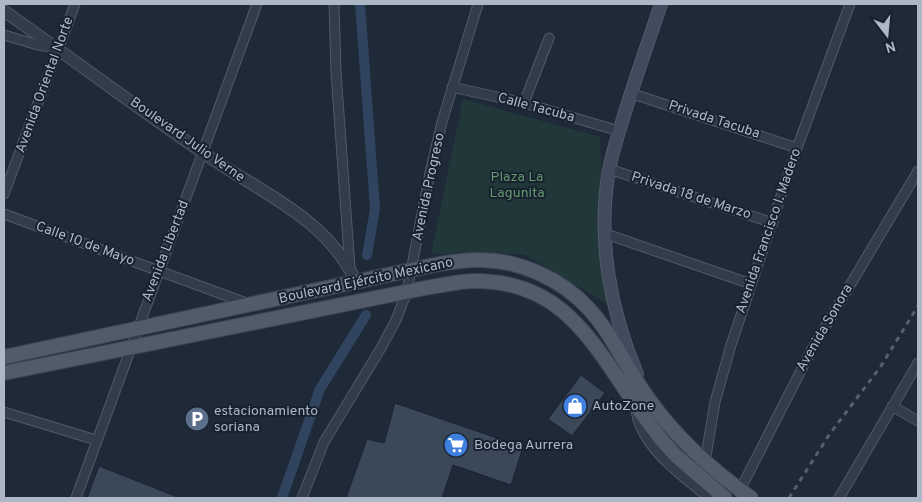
<svg xmlns="http://www.w3.org/2000/svg" width="922" height="502" font-family="Overpass,sans-serif">
  <style>
    .park { fill: #21373a }
    .lines { fill: none; stroke-linecap: round; stroke-linejoin: round }
    .canal { stroke: #304460; stroke-width: 10 }
    .building { fill: #3b4859; stroke: #1a2330 }
    .minor-casing { stroke: #505a67; stroke-width: 11 }
    .tertiary-casing { stroke: #505a67; stroke-width: 13 }
    .secondary-casing { stroke: #505a67; stroke-width: 14 }
    .primary-casing { stroke: #3c4553; stroke-width: 16 }
    .minor { stroke: #333c4a; stroke-width: 9 }
    .tertiary { stroke: #333c4a; stroke-width: 11 }
    .secondary { stroke: #414b5d; stroke-width: 12 }
    .primary { stroke: #515b6a; stroke-width: 14 }
    .rail { stroke: #546071; stroke-width: 3; stroke-dasharray: 5 5; stroke-linecap: butt }
    .labels { text-anchor: middle; dominant-baseline: central; stroke-width: 4; stroke-linejoin: round; paint-order: stroke }
    .street-label { font-size: 14px; fill: #adb7c6; stroke: #18212e }
    .park-label { font-size: 14px; fill: #63986f; stroke: #18212e }
    .poi-label { font-size: 14px; fill: #adb7c6; stroke: #18212e; text-anchor: start }
  </style>
  <rect width="100%" height="100%" fill="#1f2a39"/>
  <path class="park" d="M463,99l137,38 7,167 -83,-50h-93z"/>
  <g class="lines">
    <path class="canal" d="M360,4l15,205 -8,46
      M282,498l38,-109 46,-74"/>
  </g>
  <path class="building" d="M581,375l24,18 -33,43 -24,-17z
    M395,403l128,44 -12,38 -58,-20 -11,33h-96l21,-59 17,4z
    M99,466l81,32h-93z"/>
  <g class="lines">
    <defs>
      <path id="minor" d="M334,4l2,68 14,196
        M4,35l34,10 18,3
        M452,87l72,16 95,28
        M630,93l167,55
        M524,103l25,-65
        M609,169l164,54
        M4,194l71,-190
        M4,214l245,90
        M606,234l145,50
        M892,406l26,15
        M636,410c5,38 46,65 73,88
        M4,412l92,28
        M705,462l10,-60 16,-57 66,-197 53,-144
        M740,490l72,-141 106,-178
        M76,498c59,-165 121,-329 181,-494
        M302,498l22,-56 57,-94 15,-28 11,-29 23,-118 12,-51 36,-118
        M839,498l79,-135"/>
      <path id="tertiary" d="M4,11c66,46 131,95 198,141 55,39 125,65 154,130"/>
      <path id="secondary" d="M637,374c-27,-64 -40,-135 -28,-204 3,-16 8,-32 13,-48 12,-40 26,-79 39,-118"/>
      <path id="primary" d="M4,357l435,-93c13,-2 26,-4 38,-4 41,-1 85,19 112,49 24,26 38,61 59,89 28,40 64,72 103,100
        M4,373l426,-86c15,-2 30,-6 45,-6 76,0 108,45 146,102 12,19 26,38 40,56l14,16 50,43"/>
    </defs>
    <use href="#minor" class="minor-casing"/>
    <use href="#tertiary" class="tertiary-casing"/>
    <use href="#secondary" class="secondary-casing"/>
    <use href="#primary" class="primary-casing"/>
    <use href="#minor" class="minor"/>
    <use href="#tertiary" class="tertiary"/>
    <use href="#secondary" class="secondary"/>
    <use href="#primary" class="primary"/>
    <path class="rail" d="M789,498l40,-63 52,-69 37,-60"/>
  </g>
  <defs>
    <symbol id="shop-disc" viewBox="-11 -11 22 22"><circle r="9.5" fill="#3f7fe0" stroke="#18212e"/><path d="M-5-2.5h2.3a2.7 3.5 0 0 1 5.4 0H5L5.5 6h-11ZM-1.5-2.5h3a1.5 2.3 0 0 0-3 0Z" fill="#fff"/></symbol>
    <symbol id="parking-disc" viewBox="-11 -11 22 22"><circle r="9.5" fill="#5c6f8a" stroke="#18212e"/><path d="M-3.5-5.5H1a3.5 3.5 0 0 1 0 7H-1V5.5H-3.5ZM-1-3.4V-.6H.8a1.4 1.4 0 0 0 0-2.8Z" fill="#fff"/></symbol>
    <symbol id="supermarket-disc" viewBox="-11 -11 22 22"><circle r="9.5" fill="#3f7fe0" stroke="#18212e"/><path d="M-6-5.5h2.5l.6 2H6L4.5 2H-2.5L-4.4-4H-6ZM-1.5 3.2a1.3 1.3 0 1 0 .1 0ZM3 3.2a1.3 1.3 0 1 0 .1 0Z" fill="#fff"/></symbol>
  </defs>
  <g fill-rule="evenodd">
    <use href="#shop-disc" x="561" y="392" width="28" height="28"/>
    <use href="#parking-disc" x="183" y="405" width="28" height="28"/>
    <use href="#supermarket-disc" x="442" y="431" width="28" height="28"/>
  </g>
  <g class="labels">
    <g class="street-label">
      <text transform="translate(45 85) rotate(-70)">Avenida Oriental Norte</text>
      <text transform="translate(536 108) rotate(15)">Calle Tacuba</text>
      <text transform="translate(714 120) rotate(18)">Privada Tacuba</text>
      <text transform="translate(187 140) rotate(35)">Boulevard Julio Verne</text>
      <text transform="translate(429 187) rotate(-78)">Avenida Progreso</text>
      <text transform="translate(691 196) rotate(18)">Privada 18 de Marzo</text>
      <text transform="translate(769 231) rotate(-71)">Avenida Francisco I. Madero</text>
      <text transform="translate(85 244) rotate(20)">Calle 10 de Mayo</text>
      <text transform="translate(166 251) rotate(-69)">Avenida Libertad</text>
      <text transform="translate(366 281) rotate(-12)">Boulevard Ejército Mexicano</text>
      <text transform="translate(825 328) rotate(-60)">Avenida Sonora</text>
    </g>
    <g class="park-label">
      <text x="517" y="177">Plaza La<tspan x="517" dy="16">Lagunita</tspan></text>
    </g>
    <g class="poi-label">
      <text x="592" y="406">AutoZone</text>
      <text x="214" y="411">estacionamiento<tspan x="214" dy="16">soriana</tspan></text>
      <text x="474" y="445">Bodega Aurrera</text>
    </g>
  </g>
  <rect width="922" height="502" fill="none" stroke="#adb7c6" stroke-width="10"/>
  <g transform="translate(887 35) rotate(164)" stroke="#18212e" stroke-width="4" paint-order="stroke">
  <path d="M0-4L9 19L0 12L-9 19Z" fill="#adb7c6"/>
  <text y="-8" font-size="14" font-weight="bold" text-anchor="middle" fill="#adb7c6">N</text>
  </g>
</svg>
